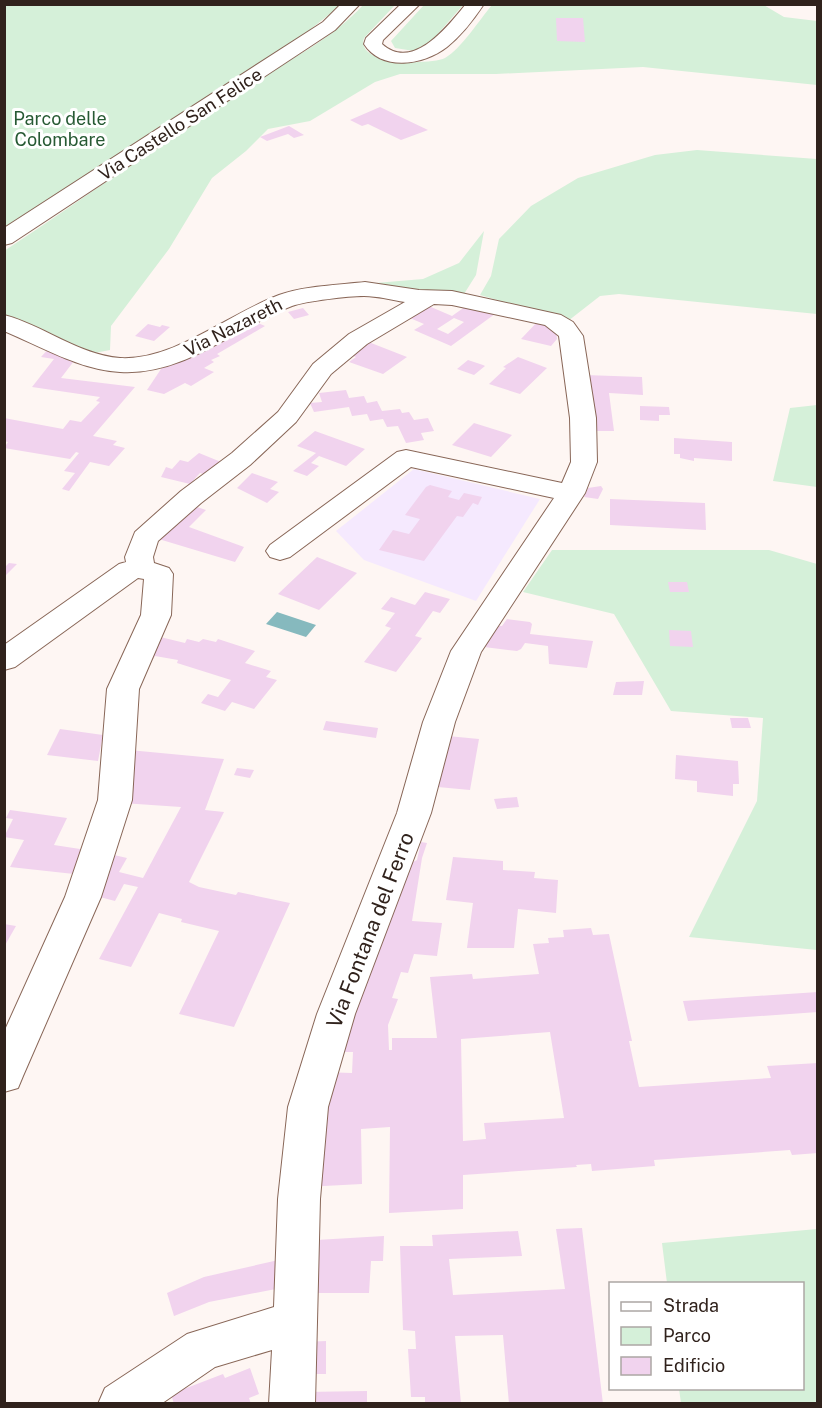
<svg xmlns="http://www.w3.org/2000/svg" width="822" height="1408" font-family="'Public Sans',sans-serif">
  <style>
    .education { fill: #f5e9fe }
    .green { fill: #d5f0d9 }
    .water { fill: #86b9be }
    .building { fill: #f1d3ee; fill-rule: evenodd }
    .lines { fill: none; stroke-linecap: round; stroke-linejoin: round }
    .minor-casing { stroke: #886657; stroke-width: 2 }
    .minor { fill: #fff; fill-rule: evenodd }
    .labels { text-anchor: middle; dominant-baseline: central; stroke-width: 6; stroke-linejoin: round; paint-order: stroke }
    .far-park-label { font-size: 18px; fill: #275a34; stroke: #fff }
    .far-street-label { font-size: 18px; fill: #30221c; stroke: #fff }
    .street-label { font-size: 21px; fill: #30221c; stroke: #fff }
  </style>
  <rect width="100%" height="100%" fill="#fef6f3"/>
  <path class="education" d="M414,469l126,30 -64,102 -112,-41 -28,-29z"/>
  <path class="green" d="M762,4l22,13 33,4v64l-174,-18 -147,7h-96l-25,8 -65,39 -42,8 -22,22 -34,27 -43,71 -58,77 -1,24 -31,6 -74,-30 -1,-75c76,-50 149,-102 223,-153 45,-30 100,-53 136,-93h32l-31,33c-9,28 66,27 81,20 16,-9 35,-39 47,-53z
    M4,5h337l-39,31 -297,191z
    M424,5h39l-34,39 -15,7 -19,-3 -4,-7z
    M697,150l120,9v155l-198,-20 -19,2 -32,25 -88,-26 11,-19 8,-37 32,-33 47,-28 77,-23z
    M484,231l-8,44 -12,19 -100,-10 59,-5 36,-16z
    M817,405v82l-44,-6 17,-73z
    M552,550h217l48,14v386l-128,-13 68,-136 6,-83 -92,-7 -57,-97 -91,-22z
    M817,1229v174h-136l-2,-14 123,-1v-104l-135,-1 -5,-40z"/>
  <path class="water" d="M277,612l39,13 -10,12 -40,-13z"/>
  <path class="building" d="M556,18h27l2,24 -28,-1z
    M380,107l27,13 21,10 -27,10 -33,-16 -6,2 -12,-6z
    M289,126l15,9 -10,3 -6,-4 -21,7 -7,-4z
    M424,304l28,12 17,-12 30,7 -48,35 -37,-16 10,-6 -19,-8zM454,318l10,4 -16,12 -11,-5z
    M303,308l6,7 -15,4 -6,-7z
    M264,312l9,3 -15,8 7,3 -48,28 3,2 -9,4 3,2 -10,6 10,4 -23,14 -6,-3 -21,11 -17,-4 16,-24z
    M540,319l16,12 1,8 -6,7 -30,-7z
    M148,324l12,3 2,-2 8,2 -16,14 -19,-5z
    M366,341l41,16 -24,17 -34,-12 7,-5 -8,-3z
    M50,347l24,14 -13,17 74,9 -42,49 24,5 -4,4 12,3 -16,18 -19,-4 -21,29 -7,-2 13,-16 -11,-2 15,-18 -3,-1 -6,7 -66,-11 4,-6 -4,-1v-23l59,11 7,-9 11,2 19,-20 -4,-1 4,-4 -68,-10 22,-28 -13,-2z
    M518,357l29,11 -27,26 -31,-10 17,-16 -3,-1z
    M468,360l15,5 2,1 -11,9 -17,-6z
    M585,375l57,2 1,18 -34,-2 5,38h-22z
    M346,390l3,8 15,-2 3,7 10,-2 5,10 18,-2 2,4 7,-1 5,8 14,-2 6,13 -13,2 3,7 -18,3 -8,-17 -11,1 -4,-8 -13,2 -3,-7 -15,2 -3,-9 -35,5 -4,-9 12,-1 -3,-9z
    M640,406l29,1 1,8h-11v6l-19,-1z
    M474,423l38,12 -21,22 -39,-12z
    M315,431l50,18 -19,17 -27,-10 -8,7 8,3 -12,10 -14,-5 23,-18 -19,-7z
    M674,438l58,4v19l-38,-3v3l-14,-3v-4h-6z
    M199,453l27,11 -15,12 -11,-3 -10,11 -29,-7 5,-10 6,2 8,-9 8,2z
    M252,473l26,9 -8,7 9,3 -12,11 -30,-15z
    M430,485l22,6 -4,6 11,3 5,-7 18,4 -4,8 -5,-2 -10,14 -6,-1 -33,45 -45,-11 14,-20 16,4 11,-15 -15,-4 21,-28z
    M601,486l2,3 -5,10 -14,-2 4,-9z
    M610,499l95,4 1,27 -96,-5z
    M191,505l15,5 -17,17 55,20 -9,15 -83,-25z
    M317,557l40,16 -38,37 -41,-16z
    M9,563l8,1 -13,13v-9z
    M668,582h19l2,10h-19z
    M425,592l25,7 -10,14 -7,-2 -18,25 7,2 -26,34 -32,-10 27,-34 -6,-2 10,-13 -14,-4 10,-12 24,8z
    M507,619l23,3 2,2 -2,10 63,7 -6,27 -38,-4 -1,-18 -23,-3 -4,6 -4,2 -33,-4 5,-22 13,1z
    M669,630l22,1 2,16 -23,-1z
    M152,635l33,8 2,-4 12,3 4,-3 13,3 2,-3 37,12 -10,12 26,8 -5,6 11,3 -23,29 -22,-7 -7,9 -24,-8 7,-9 10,3 13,-17 -54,-17 1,-3 -23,-4 -2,3 -12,-2z
    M644,681l-2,14h-29l3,-13z
    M730,718h18l3,10h-19z
    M326,721l52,7 -2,10 -53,-8z
    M60,729l43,6 -5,26 -51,-6z
    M437,735l42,4 -9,51 -43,-4z
    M129,750l95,9 -19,51 19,2 -35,70 10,5 37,8 2,-3 52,11 -56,124 -55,-13 40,-83 -38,-9 1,-3 -23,-6 -28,54 -32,-8 39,-72 -14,-3 -9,17 -23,-6 22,-40 13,3 -8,14 24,6 38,-71 -59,-4z
    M676,755l62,6 1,23h-6v12l-36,-4v-11l-22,-2z
    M237,768l17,2 -4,8 -16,-3z
    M517,797l2,10 -22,2 -3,-10z
    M10,810l57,8 -13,27 39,6 -10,24 -73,-8 14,-27 -20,-3 9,-18 -7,-1z
    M421,842l6,1 -5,15 -10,63 30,2 -5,33 -23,-2 -6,19 -7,-1 -9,26 6,1 -10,26 1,25h3v-12h45l-7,-61 42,-3 1,5 66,-5 -6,-30 16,-1 -1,-5 16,-1 -1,-7 28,-2 2,7 16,-1 23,107h-3l10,46 132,-9 -4,-12 51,-3v90l-26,2 -2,-5 -136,10 1,6 -63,5 -1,-7 -15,1 1,2 -114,8v34l-74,4 1,-86 -29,2 1,55 -57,3 17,-115 30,1 1,-21h-12l43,-129 29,-61 4,-2zM550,1032l14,86 -80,5 2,16 -23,2 -2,-102z
    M453,857l50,4v9l32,2 -1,6 24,2 -2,33 -38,-4 -4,39h-47l6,-45 -27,-3z
    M4,924l12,2 -12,21z
    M818,992v20l-130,9 -5,-20z
    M582,1228l21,176h-94l-6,-69 -48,1 6,68h-36v-7h-14l-3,-48h8l-1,-18 -12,-1 -3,-84h33l-1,-11 86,-4 4,25 -73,3 4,36 112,-6 -9,-60z
    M384,1236l-1,25h-12l-2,32h-59l6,-53z
    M283,1259l-2,29 -72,14 -35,14 -7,-23 37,-16z
    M326,1341v33h-21v-32z
    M250,1368l9,26 -10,4 2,6h-77l-3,-10 52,-20 2,4z
    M367,1391v13h-62v-12z"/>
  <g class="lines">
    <defs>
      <path id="minor" d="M341,4h19l-25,26 -323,213 -8,2v-17l319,-206z
        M401,4h19l-37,36 -1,4c31,28 66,-18 84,-40h18c-10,15 -22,31 -37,43 -23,18 -65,25 -83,-3l2,-6z
        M365,282l54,8 33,1 109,24 12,7 10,14 13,82 1,44 -12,31 -104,159 -26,70 -24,91 -76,201 -27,93 -8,92 -5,205h-46l3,-54 -57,17 -54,37h-63l7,-16 82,-54 87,-27 4,-108 10,-92 29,-93 80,-201 26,-91 28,-71 103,-153 -143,-31 -121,90 -10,3 -10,-3 -4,-6 4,-6 127,-93 9,-2 156,33 9,-21 -1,-44 -11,-82 -14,-11 -93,-20 -18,-1 -67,40 -36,30 -35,48 -46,43 -49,38 -43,38 -5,16 1,6 15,5 4,6 -2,41 -32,74 -7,111 -31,97 -78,179 -5,12 -14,4v-60l61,-135 33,-97 9,-111 34,-74 3,-36 -6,-1 -123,89 -11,3v-25l115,-81 7,-2 -1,-5 10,-25 46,-41 51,-38 46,-41 35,-48 36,-30 56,-32c-13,-2 -28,-6 -41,-6 -16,0 -57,5 -72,10 -58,22 -107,70 -172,66 -40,-2 -80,-26 -116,-41v-16c39,10 75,40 116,43 54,3 108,-44 159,-63 24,-9 60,-10 86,-13z"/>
    </defs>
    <use href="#minor" class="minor-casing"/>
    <use href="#minor" class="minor"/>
  </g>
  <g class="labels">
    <g class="far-park-label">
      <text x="60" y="118">Parco delle<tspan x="60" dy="21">Colombare</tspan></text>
    </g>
    <g class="far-street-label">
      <text transform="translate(180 124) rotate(-33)">Via Castello San Felice</text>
      <text transform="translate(233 327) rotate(-27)">Via Nazareth</text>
    </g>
    <g class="street-label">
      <text transform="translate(370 930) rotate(-69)">Via Fontana del Ferro</text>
    </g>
  </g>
  <rect width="822" height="1408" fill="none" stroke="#30221c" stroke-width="12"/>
  <rect x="609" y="1282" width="195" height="108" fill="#ffffff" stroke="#aca7a4" stroke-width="1.5"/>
  <rect x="621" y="1302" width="30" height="9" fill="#ffffff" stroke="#aca7a4" stroke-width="1.5"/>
  <text x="663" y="1312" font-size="18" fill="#30221c">Strada</text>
  <rect x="621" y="1327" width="30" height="18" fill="#d5f0d9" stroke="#aca7a4" stroke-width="1.5"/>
  <text x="663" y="1342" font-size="18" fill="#30221c">Parco</text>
  <rect x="621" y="1357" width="30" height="18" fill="#f1d3ee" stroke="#aca7a4" stroke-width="1.5"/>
  <text x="663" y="1372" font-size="18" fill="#30221c">Edificio</text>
</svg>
